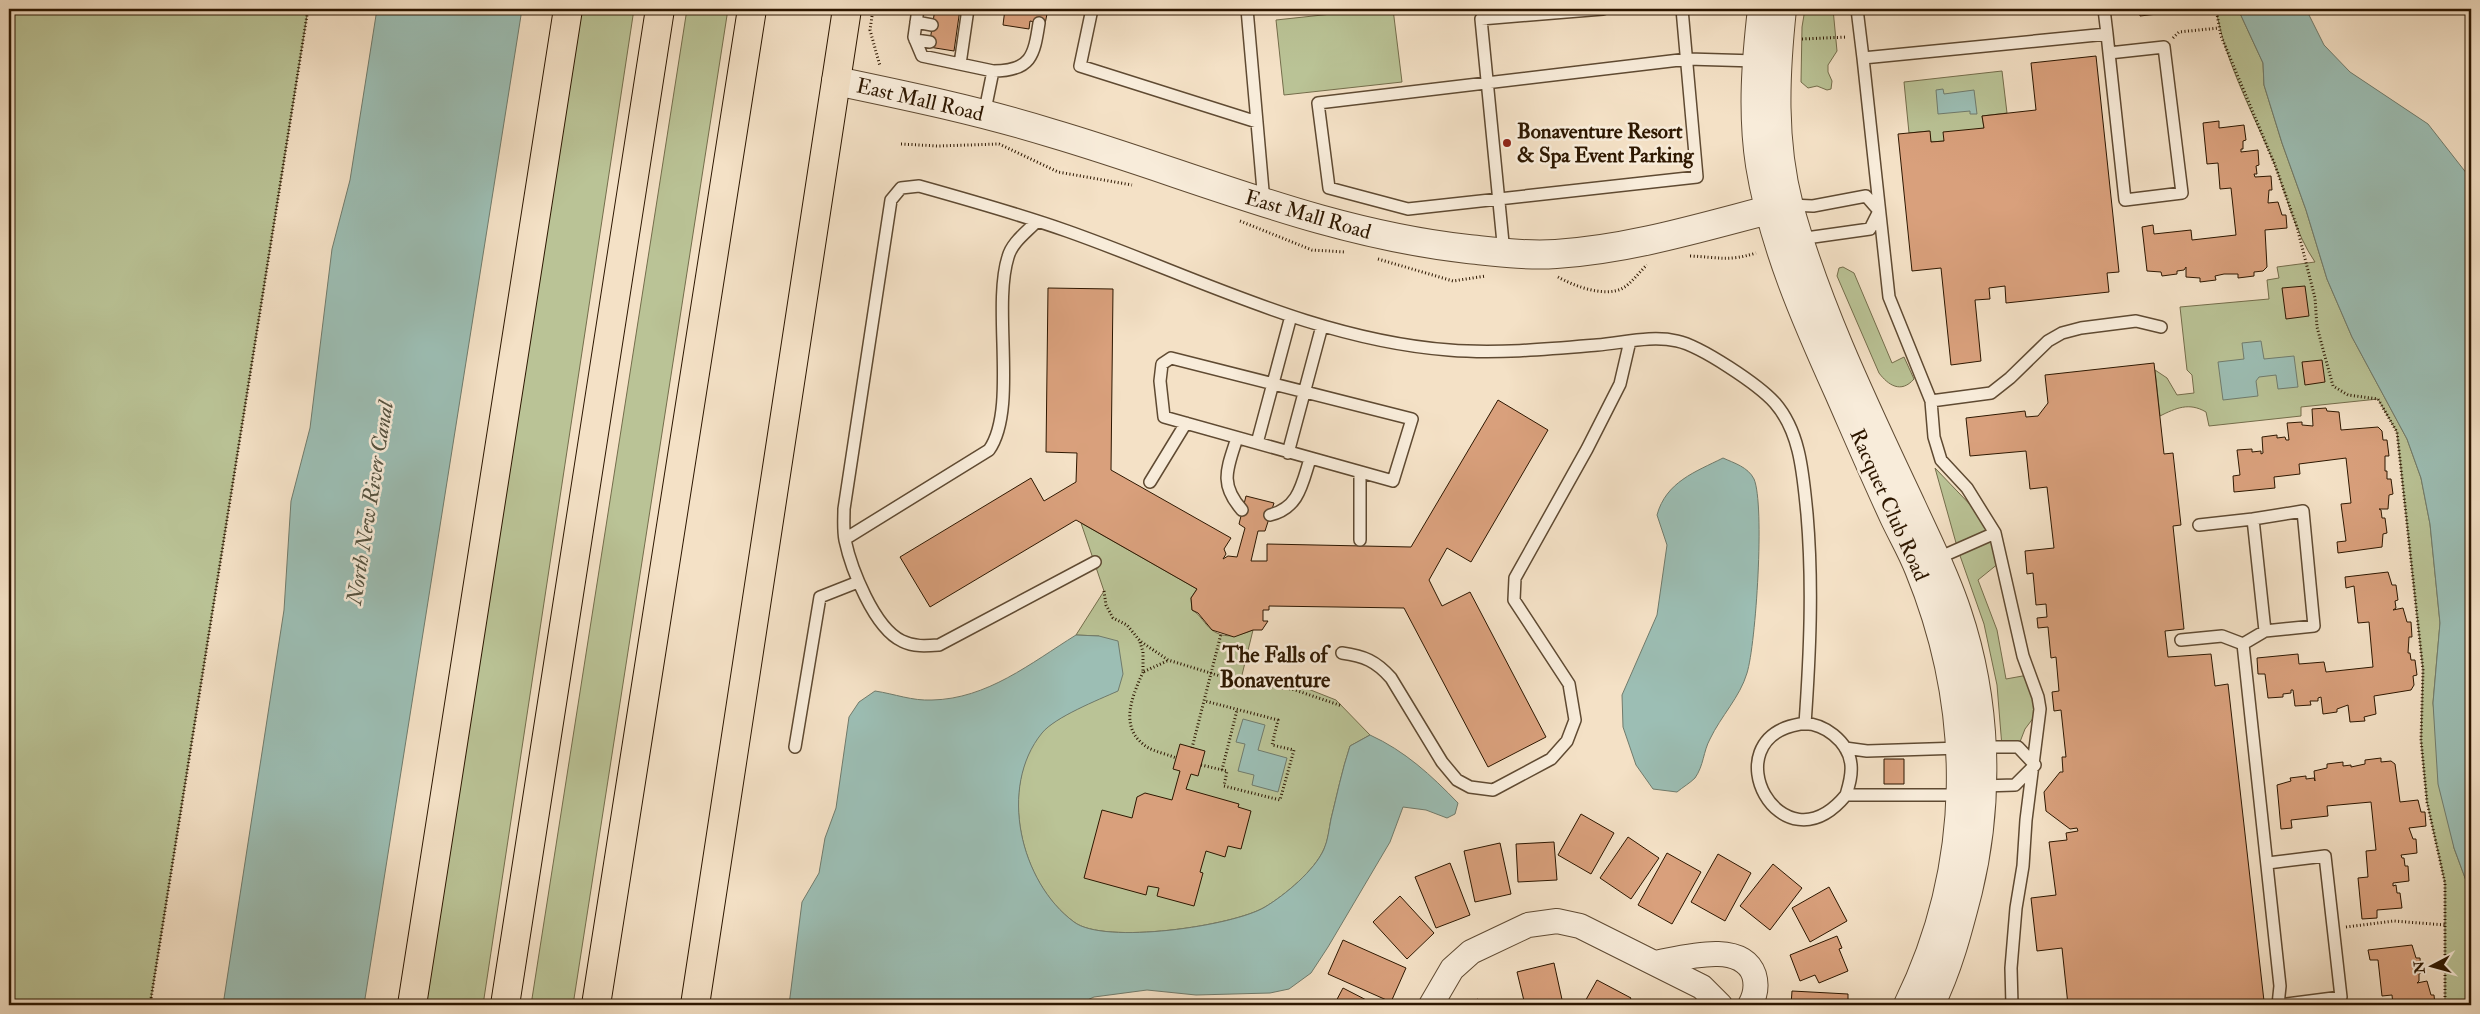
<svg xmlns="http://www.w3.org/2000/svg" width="2480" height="1014" font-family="'IM FELL Double Pica',serif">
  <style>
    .green { fill: #bac396; stroke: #746d4b }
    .water { fill: #9cbeb4; stroke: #707b6c }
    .building { fill: #d9a07c; stroke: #2d1700 }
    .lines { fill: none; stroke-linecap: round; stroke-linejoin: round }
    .service-casing { stroke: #5f4a32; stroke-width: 14 }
    .minor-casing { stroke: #5f4a32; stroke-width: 26 }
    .tertiary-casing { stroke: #5f4a32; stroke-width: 30 }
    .primary-casing { stroke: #2d1700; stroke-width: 30 }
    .motorway-casing { stroke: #2d1700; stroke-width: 30 }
    .path { stroke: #2d1700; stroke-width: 3; stroke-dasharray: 1 2.5; stroke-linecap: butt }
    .service { stroke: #f8ecda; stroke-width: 11 }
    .minor { stroke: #f8ecda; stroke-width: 24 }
    .tertiary { stroke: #f8ecda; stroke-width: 28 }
    .primary { stroke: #f4e1c6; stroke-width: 28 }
    .motorway { stroke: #f4e1c6; stroke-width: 28 }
    .poi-dot { fill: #8f2418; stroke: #f8ecda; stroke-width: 2 }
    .labels { text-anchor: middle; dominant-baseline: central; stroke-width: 5; stroke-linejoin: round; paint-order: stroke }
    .street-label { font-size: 21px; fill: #2d1700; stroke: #f8ecda }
    .poi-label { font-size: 21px; font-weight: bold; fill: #2d1700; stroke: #f8ecda; text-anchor: start }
    .water-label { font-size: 22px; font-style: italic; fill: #54513f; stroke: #f8ecda }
    .neighbourhood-label { font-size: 22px; font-weight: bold; fill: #2d1700; stroke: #f8ecda }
  </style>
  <rect width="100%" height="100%" fill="#f4e1c6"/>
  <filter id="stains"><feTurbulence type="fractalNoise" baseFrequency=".004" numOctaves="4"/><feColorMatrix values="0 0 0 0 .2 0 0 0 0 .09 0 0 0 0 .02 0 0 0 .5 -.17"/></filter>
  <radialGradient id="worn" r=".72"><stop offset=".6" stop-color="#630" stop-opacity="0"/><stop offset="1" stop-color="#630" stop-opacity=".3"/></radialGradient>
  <path class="green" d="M9,9h299l-158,996h-141z
    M581,9h53l-151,996h-59z
    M687,9h41l-155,996h-42z
    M1378,9h15l9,73 -118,13 -8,-75z
    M1805,9h28l4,42 -9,14v7l4,9 -1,8 -4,1 -10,-4 -9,2 -7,-6 1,-55z
    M2216,9h22l25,54 1,22 18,58 24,67 21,69 25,58 55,102 14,39 9,46 10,99 -7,80 4,35 17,110 17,46v111h-26v-122l-18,-81 -6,-62 2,-70 -26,-238 -19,-33 -77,8v9l-92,10 -3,-14c-17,-10 -30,-4 -46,4l-5,-46 12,8 10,17 17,-2 -2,-18 -5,-5 -7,-63 89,-8 -2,-19 12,-2 -2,-11 38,-5c-20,-29 -28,-66 -41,-99 -21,-50 -49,-101 -58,-154z
    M2002,71l5,42 -25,3 2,12 -40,13 -13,1 -2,-11 -20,2 -5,-51z
    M1843,267l11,6 38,90 12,-6 10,22c-13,15 -26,6 -35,-6l-42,-97 2,-8z
    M1935,468l46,48 18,47 -21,17 19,50 9,49 22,-4 12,34 -15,20 -7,18h-16l-5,-62 -13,-61 -26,-74z
    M1081,523l116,66 -6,9 1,12c9,5 12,14 20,20 13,10 28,5 41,0l-12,49 57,6 38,15 34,35 -20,11c-8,24 -13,49 -19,73 -2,10 -3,22 -7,30 -9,21 -39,46 -59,58 -32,19 -161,38 -191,15 -54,-39 -76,-135 -33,-189 14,-16 57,-34 76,-42l-18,-55 -23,-1 28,-44z"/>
  <path class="water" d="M377,9h145l-158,996h-141l61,-395 7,-109 19,-73 22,-179 18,-69z
    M2238,9h68l18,36 26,27 78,52 43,55v715l-17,-46 -16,-64 -5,-81 7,-80 -10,-99 -9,-46 -14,-39 -55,-102 -25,-58 -21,-69 -24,-67 -18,-58 -1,-22z
    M1943,89l1,5 30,-4 3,24h-7v-3l-32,3 -2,-24z
    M2261,341l3,18 30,-3 4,31 -20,2 -2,-14 -17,2 -3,4 2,15 -35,4 -5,-38 26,-3 -2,-16z
    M1723,458c11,5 25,9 31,21 11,26 2,165 -7,194 -7,24 -26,43 -37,66 -7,13 -6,26 -15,39 -5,5 -12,9 -18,14l-24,-3 -17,-24 -13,-38 -1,-32 35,-80 10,-70 -10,-30c9,-33 38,-43 66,-57z
    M1076,635l23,1 19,5 5,33 -5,17c-20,9 -63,26 -76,42 -44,54 -22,149 32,189 30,23 160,4 191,-15 20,-12 50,-37 59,-58 4,-9 5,-20 7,-30 6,-24 11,-49 19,-73l20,-11c35,16 61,40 88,68l-3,11 -8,4 -21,-8 -23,-3 -13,35 -62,105 -17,26 -22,16 -19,4 -74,2 -49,-5 -53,7 -18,8h-287l13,-103 17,-29 6,-35 11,-30 13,-91 10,-15 16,-11c20,3 37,10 57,9 55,-1 99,-37 144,-65z
    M1243,719l22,6 -7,25 29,8 -9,34 -26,-7 2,-10 -16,-4 7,-27 -9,-2z"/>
  <path class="building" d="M935,9h25l-6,42 -25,-4z
    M1005,9h43l-3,15 -15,-3 -1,8 -26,-4z
    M2139,9h44l1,2 -44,5z
    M2096,56l23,216 -12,1 2,19 -103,11 -1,-17 -16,2 1,11 -15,1 6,61 -30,4 -10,-97 -29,3 -14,-137 32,-3 1,11 13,-1 -1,-9 41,-4 -2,-12 54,-6 -5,-47z
    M2219,121v7l25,-3 2,15 -3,1v8h-2v3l17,-2 1,15 -3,1 1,8h-3l1,3 16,-1 1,14h-3l-1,13 10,-1 4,13h4l1,13 -22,2 2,37 -4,4 -9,1v4l-16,2v-4h-14l-9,2 1,4 -16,2v-4l-14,-1v-10l-2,3 -7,1v3l-15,2 -1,-4 -14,-1 -5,-44 11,-2 1,9 37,-4 1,10 44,-5 -5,-47 -11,1 -2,-26 -11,1 -4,-41z
    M2305,286l4,30 -23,3 -4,-31z
    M1048,288l65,1 -2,181 120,68 -7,11 2,5 -3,5 5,-3 9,1 8,-29 -6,-4 7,-28 28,7 -9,28h-7l-7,30h16v-17l144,3 87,-147 50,30 -77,132 -24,-14 -18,32 13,26 28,-14 76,145 -58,30 -84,-159 -135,-2v4h-6v11h5l-6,9h-9l-19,7 -22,-7 -14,-17 -6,-3 -1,-12 6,-9 -121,-69 -146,87 -30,-50 131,-79 13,23 32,-19 1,-29 -31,-1z
    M2322,360l3,22 -20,3 -3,-23z
    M2154,363l10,91 9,-1 8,72 -8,1 11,103 -19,2 3,26 43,-3 4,32 13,-2 36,317 -35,4h-161l-6,-57 -25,3 -6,-53 25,-3 -7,-53 18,-2 -1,-7 12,-2 -1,-3 -7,1 -24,-18 -2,-19 16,-20h3l-1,-15h4l-5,-47 -7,1 -2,-19 7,-1 -3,-34 -5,1 -3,-31 -10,1 -1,-10 10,-1 -1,-13 -10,1 -3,-32 -6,1 -2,-23 29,-3 -7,-61 -17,2 -4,-38 -56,5 -4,-38 59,-7 1,6 12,-1 10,-13 -3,-28z
    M2326,408l1,3 12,1 2,18 37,-3 4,4 1,9h4l2,16h-4v15h2v8h4l2,15 -4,1 -1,14h-9l2,1 1,8h3l2,15 -4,1 -1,13 -44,6 -1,-11 9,-1 -5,-37 10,-1 -5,-45 -47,6 1,10 -26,3 1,11 -41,4 -1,-16 7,-1 -3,-25 15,-1v3l9,-1v3l2,-1 -1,-16 15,-2v3l8,-1 1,3h3l-2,-17 15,-1v3l11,1 -1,-17z
    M2388,572l4,13h4l2,15 -3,1 1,7 -3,2 10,-2 4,14h4l1,15h-3l-1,16h2l1,7h4l2,15 -4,1 1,9 -3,5 -37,6 2,18 -12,3 1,4 -15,1 -2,-17 -11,4v3l-14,2 -2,-17 -3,1v3h-8l1,4 -16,1 -2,-16h-2v3l-8,1v3l-15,1 -3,-24h-7l-1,-16 41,-4 1,10 25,-2 2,10 47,-5 -4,-45 -11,1 -4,-37 -8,2 -1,-11z
    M1180,744l25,7 -7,25 -7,-2 -5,15 53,15 -1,3 13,4 -10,38 -13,-3 -3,11 -19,-6 -6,21 3,1 -9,33 -37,-10 2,-8 -11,-2 -2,9 -62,-17 18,-68 30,8 5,-21 8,-4 27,7 8,-29 -7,-2z
    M2381,758v4l10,-1 4,3 5,38 18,-2 3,12h4l1,14 -17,2 4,11h3l1,14 -16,2 1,3h2l1,8h3l1,15 -16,2v3l3,-1 1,8h3l2,15 -25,2v8l-15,1 -4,-41 10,-1 -2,-26 10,-1 -5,-48 -44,4 1,10 -37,4 1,8 -11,1 -4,-44 14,-4 -1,-3 16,-2v3l8,-1 1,3 -1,-10 13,-3v-4l16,-2v4l8,-1v2l14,-3v-4z
    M1884,759h20v25h-20z
    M1581,814l33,19 -23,41 -33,-19z
    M1628,837l31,21 -28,41 -31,-21z
    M1554,842l3,38 -39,2 -2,-38z
    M1500,843l11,51 -36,8 -11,-51z
    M1667,853l34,19 -29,52 -34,-19z
    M1718,854l33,19 -26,48 -34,-19z
    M1450,863l20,52 -34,13 -21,-51z
    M1773,864l29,24 -32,42 -30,-24z
    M1829,887l18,34 -37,21 -18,-34z
    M1400,896l34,37 -27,26 -34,-37z
    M1837,936l5,12 -3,1 9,22 -29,12 -4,-8 -15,6 -10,-26z
    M1343,940l63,28 -15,34 -63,-28z
    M2412,945l4,13h4l1,15 -2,1v7l-2,2 10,-2 4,14h3l1,10h-42l-1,-10 -10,1 -4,-36h-8l-2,-10z
    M1554,963l9,41 -38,1 -8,-33z
    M1597,980l34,18 -4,7h-44z
    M1343,988l33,17h-42z
    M1792,991l56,3v11h-57z
    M1477,999l13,6h-16z"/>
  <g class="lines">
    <defs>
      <path id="service" d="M918,9l-4,28 8,19 71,15 -9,44
        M1092,9l-12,57 177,56
        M1247,9l17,193
        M1682,9l15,168 -289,32 -79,-21 -11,-85 370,-44 68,2
        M1857,9l6,49
        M2104,9l3,25
        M916,22l16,3
        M915,40l15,2
        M960,64l8,-55
        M993,71c38,0 41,-15 46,-48
        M1790,205l23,1 53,-10 13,15 -9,18 -71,10
        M1504,253l-23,-234 122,-10
        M1171,358l241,61 -19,62 -229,-64 -4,-36 2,-17z
        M1931,401l60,-8 19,-15 38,-37 14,-8 19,-5 55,-7 25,6
        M1237,438c-10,31 -18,46 5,72
        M1257,443l34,-127
        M1288,453l34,-127
        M1150,482l36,-59
        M1270,515c29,-7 32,-31 40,-56
        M2253,519l50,-8 11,115 -49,5
        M845,539l144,-89c29,-41 3,-142 19,-193 4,-15 19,-25 29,-36
        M1360,540v-68
        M1936,559l59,-26
        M1095,562l-156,83c-13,1 -25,2 -37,-4 -28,-13 -51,-73 -57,-101 -2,-10 -1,-21 -1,-31l47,-309 10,-12 18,-2c50,14 100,28 148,45 125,44 248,109 382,119 47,4 101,-1 148,-5 26,-2 54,-10 80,-4 24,5 82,44 98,62 26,30 28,73 32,111 6,70 3,139 -2,210
        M2181,640l41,-4 21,8 22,-13 -12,-112 -54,6
        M2243,644l37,342 -2,19
        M1342,653c22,3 34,8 49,25l51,84 15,18 13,7 23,3 58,-31 16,-18 8,-21 -6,-36 -55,-84 1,-22 72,-129 33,-65 10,-43
        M795,747l25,-150 38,-15
        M1845,748l22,3 94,-3
        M1982,786l33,-1 20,-20 -17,-18h-36
        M1846,795c3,-10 6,-19 5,-30 -2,-23 -28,-44 -51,-41 -90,15 -19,150 46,71h114
        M2268,863l57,-7 16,141 -63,8
        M2012,1005l-1,-37 5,-60 7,-42 3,-46 14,-111 -2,-12 -15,-41 -28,-123 -28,-45 -26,-28 -7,-23 -3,-36 -42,-104 -26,-239 244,-24 2,19 16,147 57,-7 -18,-146 -55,6"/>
      <path id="minor" d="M1655,963c28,-5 87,-23 99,12 3,10 1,21 -4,30
        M1431,1005l21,-36 19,-17 57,-27 29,-4 23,5 122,61 18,18"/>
      <path id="tertiary" d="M1762,9c-6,52 -10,104 -2,156 13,80 46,155 79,228 18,41 36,83 55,124 8,17 18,34 25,52 58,142 57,297 -11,436
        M1782,9c-7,66 -10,132 7,197 28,102 78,205 123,301 16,35 33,68 45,105 30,89 33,188 11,279 -10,39 -20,78 -38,114
        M836,81c72,15 144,30 215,52 140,41 271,100 417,116 29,3 59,7 88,5 79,-5 156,-30 232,-49"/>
      <path id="primary" d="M412,1005l156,-996
        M695,1005l152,-996"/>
      <path id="motorway" d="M505,1005l155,-996
        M596,1005l156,-996"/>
    </defs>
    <use href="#service" class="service-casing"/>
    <use href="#minor" class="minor-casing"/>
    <use href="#tertiary" class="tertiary-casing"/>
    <use href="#primary" class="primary-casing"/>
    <use href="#motorway" class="motorway-casing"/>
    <path class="path" d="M873,9l-3,21 10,36
      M2216,9l5,27 54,129 22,62 18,71 2,29 16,59 15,9 30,4 19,33 26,238 -2,70 6,62 18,81v122
      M2173,38l6,-6 40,-4
      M1802,39l45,-2
      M901,144l37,2 61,-2 59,28 74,13
      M1240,221l72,29 33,2
      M1690,256c28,1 38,6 66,-3
      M1378,259l75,22 33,-5
      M1558,277c16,9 47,21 65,11 9,-5 16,-16 24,-23
      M1104,591l2,14 7,13 14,7 13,16 28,19 75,23 49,6 50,17
      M1140,642l3,10v20l24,-11
      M1143,672c-11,25 -25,56 4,75 8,5 20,7 29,11
      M1192,748l29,-114
      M1201,765l26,6 -3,15 56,14 14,-50 -22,-5 6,-25 -73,-19
      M1222,770l15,-60
      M2346,927l48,-6 51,4
      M150,1005l158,-996"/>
    <use href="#service" class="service"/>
    <use href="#minor" class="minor"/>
    <use href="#tertiary" class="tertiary"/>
    <use href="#primary" class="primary"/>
    <use href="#motorway" class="motorway"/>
  </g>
  <circle class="poi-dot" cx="1507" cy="143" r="5"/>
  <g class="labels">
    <g class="street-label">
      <text transform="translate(920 100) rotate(13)">East Mall Road</text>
      <text transform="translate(1308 215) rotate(16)">East Mall Road</text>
      <text transform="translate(1889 505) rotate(66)">Racquet Club Road</text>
    </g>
    <g class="poi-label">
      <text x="1517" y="131">Bonaventure Resort<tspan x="1517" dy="24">&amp; Spa Event Parking</tspan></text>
    </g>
    <g class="water-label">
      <text transform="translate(370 503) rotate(-81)">North New River Canal</text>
    </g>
    <g class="neighbourhood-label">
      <text x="1275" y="655">The Falls of<tspan x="1275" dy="25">Bonaventure</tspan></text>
    </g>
  </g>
  <rect width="2480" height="1014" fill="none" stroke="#f4e1c6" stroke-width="30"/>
  <rect x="10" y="10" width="2460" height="994" fill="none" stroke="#2d1700" stroke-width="2.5"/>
  <rect x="15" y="15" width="2450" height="984" fill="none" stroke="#2d1700"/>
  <g transform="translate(2432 966) rotate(264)" stroke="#f8ecda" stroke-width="4" paint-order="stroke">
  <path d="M0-4L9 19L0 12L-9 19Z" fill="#2d1700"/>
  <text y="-8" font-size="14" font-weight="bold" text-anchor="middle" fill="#2d1700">N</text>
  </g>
  <rect width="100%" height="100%" filter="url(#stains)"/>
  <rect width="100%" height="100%" fill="url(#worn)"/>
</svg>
